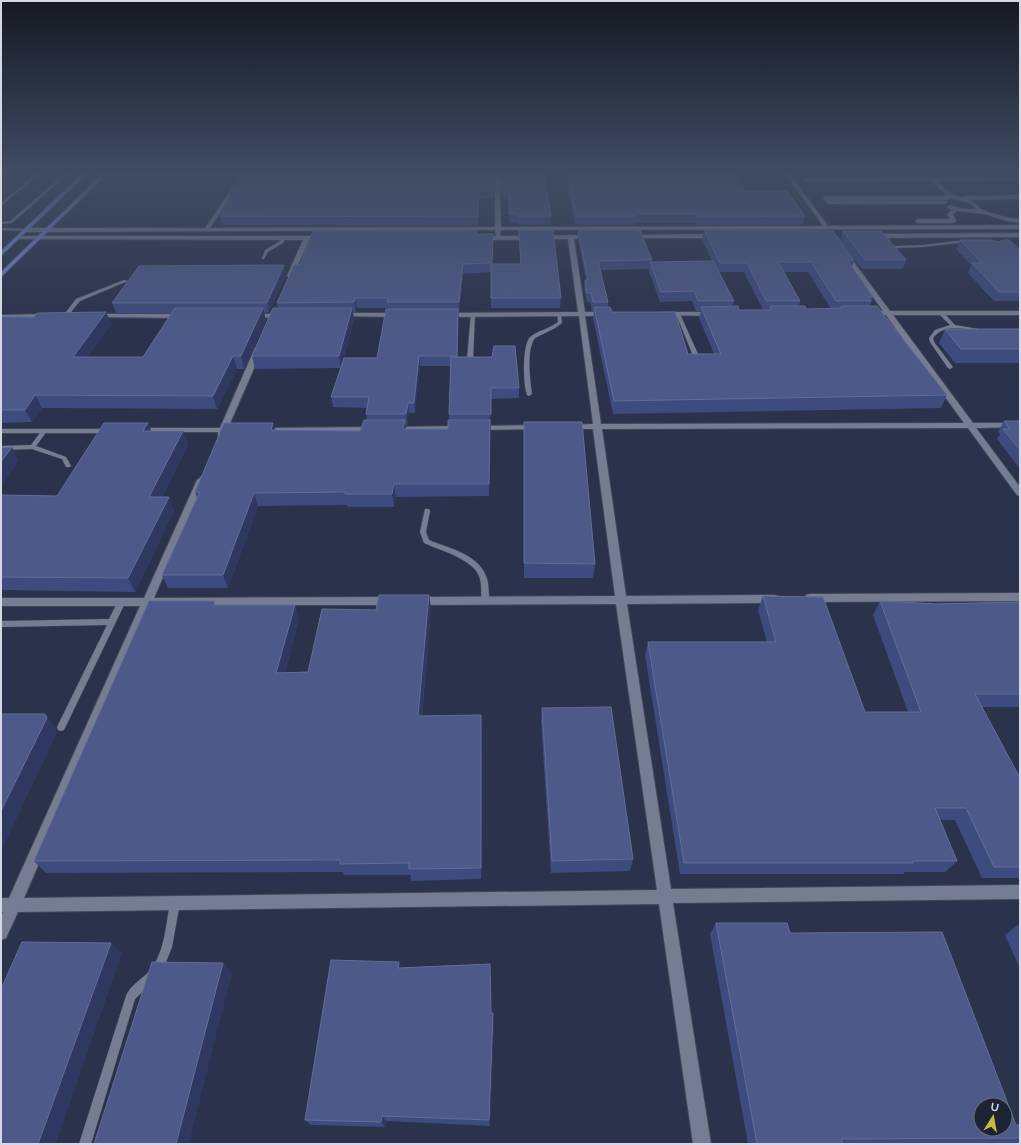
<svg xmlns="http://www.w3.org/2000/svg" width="1021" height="1145" font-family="Raleway,sans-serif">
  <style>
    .built { fill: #2b324b; fill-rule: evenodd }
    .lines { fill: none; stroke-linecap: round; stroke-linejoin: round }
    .service-casing { stroke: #434857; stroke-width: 1 }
    .minor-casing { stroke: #434857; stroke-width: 2 }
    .primary-casing { stroke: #434857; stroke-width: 2 }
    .service { fill: #767d93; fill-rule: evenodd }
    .minor { fill: #767d93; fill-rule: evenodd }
    .primary { fill: #7589d3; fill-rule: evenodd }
    .wall { fill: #3d4b7e; fill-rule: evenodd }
    .shaded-wall { fill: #2e3860 }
    .building { fill: #4d5a89; stroke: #626e97; fill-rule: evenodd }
  </style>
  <rect width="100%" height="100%" fill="#272d3f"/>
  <path class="built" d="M1,173h792l40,54 187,-2v919h-1019zM981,1105h24v24h-24z"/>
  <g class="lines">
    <defs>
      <path id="service" d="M37,173h4l-40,33v-3z
        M65,173h4l-57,50 -11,1v-2l9,-1z
        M1,228l26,1 2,1 -2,1 -26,-1z
        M282,237l3,1 -2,5 -15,9 -4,7h-2l3,-9 15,-9z
        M965,240l2,1 -1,1 -43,5 -28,1 -2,-1 2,-1 28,-1z
        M124,280l4,1 -48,20 -13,16 -4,-1 13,-17z
        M939,312h4l12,13 23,4 2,1 -2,1c-17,-2 -32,-8 -45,7l1,4 19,25 -3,2 -2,-1 -18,-26 -1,-4 6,-8 15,-5 -11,-11z
        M471,313l4,1 -2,46 -3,2 -3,-2z
        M557,313l4,1 1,9 -7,5 -20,10c-9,12 -5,41 -3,56l-3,2 -2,-1c-4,-11 -5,-49 3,-58 7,-6 18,-8 25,-13l3,-2z
        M676,313l4,1 22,49 -1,1h-4l-1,-1 -20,-49z
        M44,429l3,2 -11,15 30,11 5,9 -1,1h-4l-4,-8 -30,-10 -31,1v-4l30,-1 11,-15z
        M425,509h4l1,2 -4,21 3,8c19,8 49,14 57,36 3,7 3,17 3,25l-1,2h-6l-1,-2c0,-8 1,-18 -2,-25 -6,-17 -40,-26 -55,-33l-4,-11z
        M122,598l3,1 1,2 -62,129 -3,1 -3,-1 -1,-3 50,-102 -106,2v-6l108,-2 10,-20z
        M175,898l4,1 1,4 -8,44 -8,20 -6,10 -23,22 -44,145h-12l47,-148c5,-13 20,-18 27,-30 12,-17 13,-43 17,-63l1,-4z"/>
      <path id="minor" d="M103,173h154v1l-2,1h-150z
        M495,173h4l2,54 322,-1 -38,-53h4l39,53 192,-1v4l-519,1 -1,6 92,-1 3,2 -3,2h-18l11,73h22l3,2 -3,2h-22l16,108 363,-1 -78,-108 -19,-1 -1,-1 3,-2h14l-40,-56v-2h4l43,58h130v4h-127l80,108h47v4l-44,1 44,59v9l-3,-1 -49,-67 -366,1 24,167 148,-1 4,1 1,3 -1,3 -4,1 -147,1 44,285 349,-4v14l-347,4 38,241h-18l-34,-240 -641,8 -12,26 -5,2v-24l2,-4h-2v-14h8l131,-292h-139v-8h143l53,-118 4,-3 4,3 -51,118 236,-1 4,1 1,3 -1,3 -4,1h-239l-127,293 633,-8 -41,-286 -200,1 -4,-1 -1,-3 1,-3 4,-1 199,-1 -22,-167h-24l-4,-2 4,-2 24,-1 -14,-108 -134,1 -3,-2 3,-2 133,-1 -10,-73 -88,1 -3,-2 3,-2h16l-1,-6 -468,2 -3,-2 3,-2h178l32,-47 3,2 -30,45 285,-1z
        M929,176l6,2h85v2l-83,1 14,13 12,4 2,-2 55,-1v4l-51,1c8,2 9,8 14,10 10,4 27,9 37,9v4l-13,-2 -22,-7 -28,-3 -4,3 3,7 -3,2h-35l-3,-2 3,-2h32l-3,-5 5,-4 -5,-3 3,-2 12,4h14l-6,-6 -20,-5 -2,2h-118l117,1v2l-2,1h-116l-6,-6 3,-2h121l-15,-15 -124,1 -3,-2 3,-2h121z
        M1020,233v4l-148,1 -3,-2 3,-2z
        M630,235l86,-1 3,2 -3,2h-88v-2z
        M18,236h306l3,2 -3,2h-15l-16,36 -3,2 -3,-2 16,-36 -287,-1 -1,-1z
        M663,312h50l3,2 -3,2 -52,-1v-2z
        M341,313h56l3,2 -3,2 -58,-1 -1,-1z
        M95,314h88l3,2 -3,2 -90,-1 -1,-1z
        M251,314h32l3,2 -3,2 -34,-1 -1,-1z
        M1,315l46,-1 3,2 -3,2 -46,1z
        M255,348l7,2 -34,78h10v4h-12l-2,4h-6v-4h-79l-4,-2 4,-2h81z
        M537,425l4,2 -1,2 -63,1 -4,-2 4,-2z
        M461,426l4,2 -1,2 -71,1 -4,-2 4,-2z
        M373,427l4,2 -1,2 -113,1 -4,-2 4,-2z
        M1,429h110l4,2 -4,2h-110z
        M1020,593v8l-210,1 -4,-1 -1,-3 1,-3 4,-1z"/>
      <path id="primary" d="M83,173h5l-87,83v-5z
        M103,173h5l-107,104v-5z"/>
    </defs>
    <use href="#service" class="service-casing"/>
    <use href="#minor" class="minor-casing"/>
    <use href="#primary" class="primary-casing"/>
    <use href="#service" class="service"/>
    <use href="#minor" class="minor"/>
    <use href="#primary" class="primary"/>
  </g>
  <path class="wall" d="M243,173h251v26h-15l-1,27 -256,-1 -2,-9 11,-19 -1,-6z
    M499,173h45l7,43 -1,9h-32v-2h-9v-24h-8z
    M565,173h169l11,18 60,25 -3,9h-106l-1,-2h-61v2h-59z
    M704,230l150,30 -2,7 21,30 -3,9 77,89 -6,13 -328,6 -20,-96 1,-7h-2l-2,-9h-3l-3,-13 1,-9h1l-8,-41v-8l74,29v2l60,-1 -10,-22zM649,269v2l11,31 32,-1 4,10h5l-2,7 15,36h-26l-76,-42 -4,-5v-5l-8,-32zM719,272h25l19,38h-24l-7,-4 2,-5zM783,272h25l23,37h-25l-7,-3 1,-5z
    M519,231l42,67 -1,10h-69v-36l-28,2 -4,38h-1v45l61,31v10l-28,1 -2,97 -93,1 -2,10h-46l-1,-2 -89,1 -30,82h-60l-6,-13 35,-77 -2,-6 78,-69 2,7 85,1 7,-11 -1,-6 1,-6 -34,-1 -2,-10 10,-29 -86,1 -3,-13 26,-48 -1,-5 23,-38 177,-31h16l-1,30h28l-1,-24zM357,308h31l-11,50 -35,7 12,-46 -1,-7h3zM420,366h31l-2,48v6l-1,9h-42l-1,-4h2l2,-12h6z
    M843,231l63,29 -3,9h-41l-22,-29z
    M960,240l39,2 21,8v51h-26l-26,-28 3,-8 -15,-16z
    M286,275l-17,37 -5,1 2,7 -22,49h-7l-20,40 -175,-1 -10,14 -31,1v-106h33l77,7 -24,33h56l29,-44h-56l-4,-10z
    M945,329h75v34h-65l-16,-20z
    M1004,421h16v48l-23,-30 3,-5 -2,-2z
    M148,423l3,8h32l5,13 -26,53h7l5,14 -39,81 -134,-2v-95l56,1z
    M524,436l71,128 -2,14h-69z
    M429,595l2,14 -9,107 60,13 -1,150 -70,2 -1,-6h-66l-1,-3 -297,1 -12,-12 183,-256h78l4,14 -14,54 23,-1 68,-62z
    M763,596l102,116h43l-35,-97 7,-14 56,3 84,-2v105h-38l38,71v100h-38l-27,-58h-15l17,41 -12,11h-40l-2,2h-223l-35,-219 3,-13h119l-9,-32z
    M542,708l91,151 -3,12 -79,2 -10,-151z
    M716,923l74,10 226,192h4v19h-272l-38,-210z
    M1019,924h1v45l-15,-34z
    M399,962l2,6 89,-4 1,49 3,7 -4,106 -104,-5 -1,6 -74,-2 -6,-5z"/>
  <path class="shaded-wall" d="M463,264v10l-4,38v-10z
    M284,265l2,10 -17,37 -2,-9z
    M355,298l2,10 -1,4 -2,-10z
    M263,308l3,12 -22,49 -3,-13z
    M352,308l2,11 -13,49 -2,-12z
    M458,309l1,10 -2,47v-10z
    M106,312l5,12 -33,45 -5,-12z
    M233,356l4,13 -20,40 -4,-13z
    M419,356l1,10 -5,47 -1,-10z
    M35,395l7,13 -10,14 -7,-12z
    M408,403l1,10 -2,12 -1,-11z
    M405,420l1,13 -3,-4z
    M490,420l1,12 -2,64v-12z
    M148,423l5,13 -10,-5z
    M273,423l4,12 -6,-5z
    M183,431l5,13 -33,66 -6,-13z
    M12,447l7,14 -18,26v-25z
    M394,484l2,13 -2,10 -2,-13z
    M254,493l4,13 -30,82 -5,-13z
    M169,497l5,14 -39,81 -7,-14z
    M429,595l2,14 -11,121 -2,-14z
    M295,605l4,14 -17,68 -6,-14z
    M45,714l11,14 2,3 -57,121v-41z
    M481,715l1,14 -1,150z
    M111,943l11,10 -66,191h-18z
    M399,962l2,8 -3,-2z
    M223,963l9,10 -43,171h-13z
    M493,1013l1,7 -4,106 -1,-6z
    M382,1116l4,5 -1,6 -4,-5z"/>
  <path class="building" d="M243,173h250v17l-14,1 -1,26 -258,-1 15,-25h-5z
    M500,173h44l7,43h-33v-2h-9v-24h-8z
    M567,173h167l11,18h42l18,25h-108l-1,-2h-62l1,2h-59z
    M553,230l8,68h-70v-34h30l-2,-33z
    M640,230l12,30 -54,1 10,41h-15l-2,-9h-4l-2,-13h3l-10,-49z
    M704,230l129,1 21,29h-7l26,37h-5l3,4h-35l-25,-39h-33l22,39h-34l-19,-38h-27z
    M313,231h164v3h16l-1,29 -29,1 -4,38h-72l1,-4h-33l-1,4 -77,1 17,-38h6z
    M843,231h38l25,29h-41z
    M960,240h30l9,2 4,-2h6l11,10v42h-21l-27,-29h10z
    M713,261l21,40h-36l-4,-10 -33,1 -11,-30z
    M284,265l-17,38h-155l27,-37z
    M738,306l1,4h33l-2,-4h35l1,3 36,-1 -1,-2h36l70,89 -333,6 -20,-94h16l2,5h63l13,42h33l-20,-47z
    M175,308h88l-22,48h-8l-20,40 -178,-1 -10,15h-24v-93h33l3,-4 69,-1 -33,45h70z
    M273,308h79l-13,48h-87z
    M386,309h72l-1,47h-38l-5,47h-6l-2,11h-40l3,-17h-38l13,-39h33z
    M945,329h75v20h-59z
    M494,346h21l4,42h-28v26h-42l2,-57h41z
    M364,420h41l-2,9h45v-9h42l-1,64h-95l-2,10h-47l1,-2 -92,1 -31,82h-61l38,-83h-5l29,-69h49l-2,7 89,1z
    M1004,421h16v29l-17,-21h7z
    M524,422h58l13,142 -71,-1z
    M104,423h44l-5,8h40l-34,66h20l-41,81 -127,-1v-82l56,1z
    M12,447l-11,15v-14z
    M379,595h50l-11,121 63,-1v153l-72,1v-6l-69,1v-4l-306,1 115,-260h66l-1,4h81l-19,68 32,-1 14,-63 54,1z
    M763,596l60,1 42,115h56l-41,-111 56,3 84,-2v92h-45l45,84v89h-26l-28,-59h-31l22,53h-44v2h-229l-36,-221h128z
    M611,707l22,152 -81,2 -10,-153z
    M1,714h44l2,4 -46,93z
    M716,923h71l3,10 152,-1 74,193h4v13l-179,1 2,5h-86zM981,1105h24v24h-24z
    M22,942l89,1 -73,201h-37v-155z
    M331,960l68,2 -1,6 92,-4 1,49h2l-4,107 -107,-4 -1,6 -76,-2z
    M152,962l71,1 -47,181h-82z"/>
  <linearGradient id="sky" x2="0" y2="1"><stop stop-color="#151923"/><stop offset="0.52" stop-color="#414c63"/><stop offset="1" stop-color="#414c63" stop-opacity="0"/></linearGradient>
  <rect width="1021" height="333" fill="url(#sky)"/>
  <rect width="1021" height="1145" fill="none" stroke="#d3d8e4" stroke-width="4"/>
  <g transform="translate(993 1117) rotate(11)"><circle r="19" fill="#1d2335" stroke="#666b7b"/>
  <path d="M0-3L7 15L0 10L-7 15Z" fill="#c1be40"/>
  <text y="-6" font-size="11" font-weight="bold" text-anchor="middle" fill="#d3d8e4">U</text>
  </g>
</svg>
